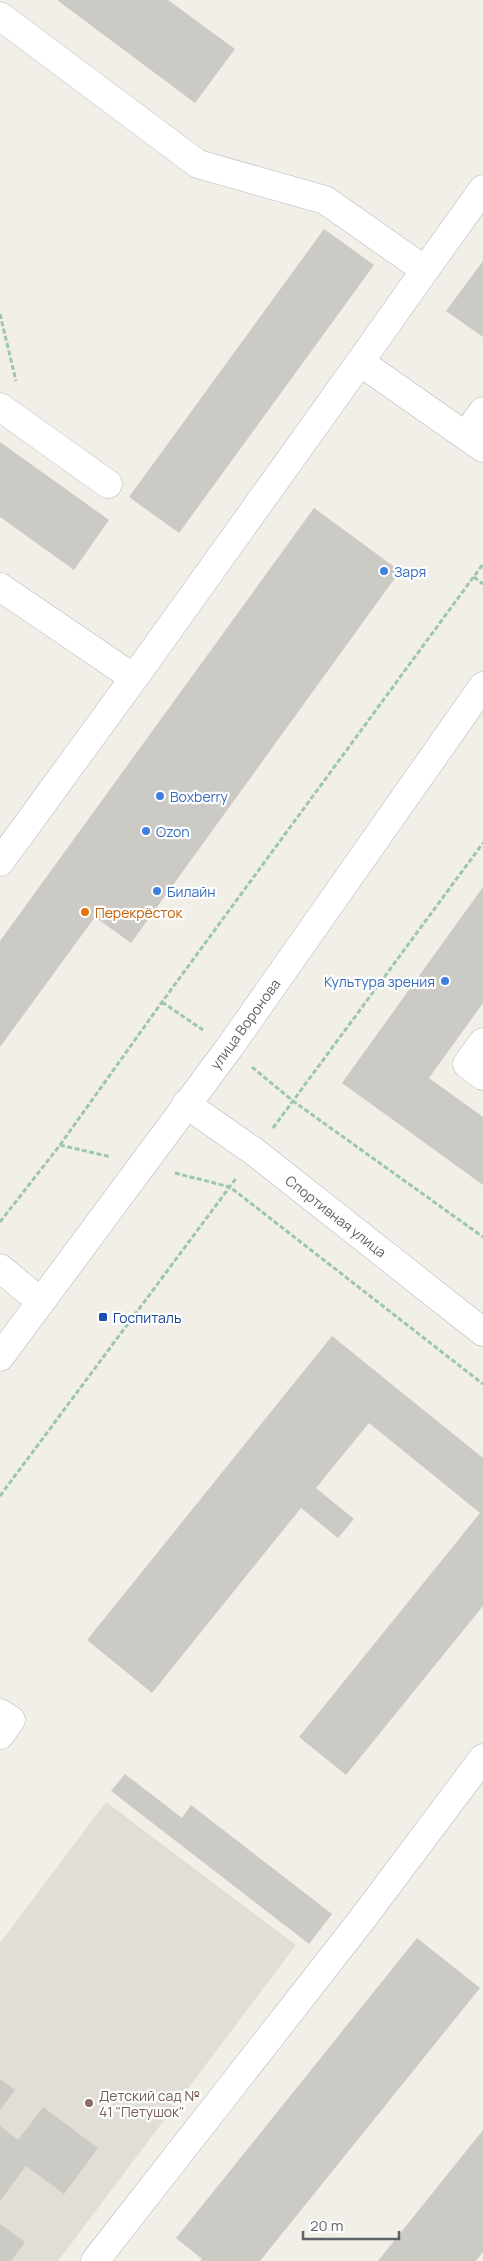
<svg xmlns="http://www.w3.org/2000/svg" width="483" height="2261" font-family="Manrope,sans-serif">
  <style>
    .education { fill: #e1ded6 }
    .building { fill: #cccac5 }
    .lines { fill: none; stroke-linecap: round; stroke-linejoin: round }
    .minor-casing { stroke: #b5b8bc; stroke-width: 29 }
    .path { stroke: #9cc7a9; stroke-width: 3; stroke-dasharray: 5 2.5; stroke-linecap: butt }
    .minor { stroke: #fff; stroke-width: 28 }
    .shop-dot { fill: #3f7fe0; stroke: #fff; stroke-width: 2 }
    .food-dot { fill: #e8710a; stroke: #fff; stroke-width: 2 }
    .transit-dot { fill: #1a4fb4; stroke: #fff; stroke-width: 2 }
    .education-dot { fill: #8d6e63; stroke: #fff; stroke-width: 2 }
    .labels { text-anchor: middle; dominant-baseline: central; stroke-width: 4.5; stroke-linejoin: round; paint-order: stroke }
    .shop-label { font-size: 14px; fill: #366cbe; stroke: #fff; text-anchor: start }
    .food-label { font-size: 14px; fill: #c56008; stroke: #fff; text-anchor: start }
    .street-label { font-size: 14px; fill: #5f6368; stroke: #fff }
    .transit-label { font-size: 14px; fill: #164399; stroke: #fff; text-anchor: start }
    .education-label { font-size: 14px; fill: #785e54; stroke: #fff; text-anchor: start }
  </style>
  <rect width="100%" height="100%" fill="#f1efe8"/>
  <path class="education" d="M106,1802l190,143 -238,316h-58v-318z"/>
  <path class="building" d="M57,0h111l67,49 -40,54z
    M324,229l50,36 -195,268 -50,-36z
    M483,261v76l-37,-26z
    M0,442l109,78 -35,50 -74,-53z
    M314,508l86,63 -269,372 -36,-26 -95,130v-106z
    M483,887v116l-54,75 54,39v68l-141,-102z
    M332,1336l151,122v148l-137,169 -47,-38 181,-224 -111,-90 -53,65 38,31 -16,19 -37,-30 -149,185 -65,-53z
    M125,1774l57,44 9,-13 141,109 -23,30 -198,-153z
    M417,1938l63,50 -220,273h-60l2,-2 -26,-21z
    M0,2079l15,11 -15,20z
    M43,2107l55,41 -34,46 -38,-28 -26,35v-75l18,14z
    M483,2130v122l-7,9h-98z
    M0,2224l25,18 -14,19h-11z"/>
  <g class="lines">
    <defs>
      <path id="minor" d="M0,16l198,148 127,36 100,70 -65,92 123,86
        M425,270l58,-81
        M0,407l108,77
        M466,435l17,-24
        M0,587l134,91 226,-316
        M0,862l134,-184
        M483,1042l-16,22 16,12
        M186,1104l70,49 227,179
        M0,1268l41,34
        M0,1357l229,-309 254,-362
        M0,1713l11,7 -11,15
        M95,2261l265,-339 123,-164"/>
    </defs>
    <use href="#minor" class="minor-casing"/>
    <path class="path" d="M0,314l16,67
      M474,577l9,7
      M162,1002l41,28
      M252,1067l41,34 190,136
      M273,1128l210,-285
      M60,1145l51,12
      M175,1173l55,14 253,197
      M0,1222l60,-77 102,-143 321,-438
      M0,1496l237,-319"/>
    <use href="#minor" class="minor"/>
  </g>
  <g class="shop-dot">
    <circle cx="384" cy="571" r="5"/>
    <circle cx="160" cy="796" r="5"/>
    <circle cx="146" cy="831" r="5"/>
    <circle cx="157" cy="891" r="5"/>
    <circle cx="445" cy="981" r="5"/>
  </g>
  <circle class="food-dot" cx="85" cy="912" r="5"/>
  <rect class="transit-dot" x="98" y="1312" width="10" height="10" rx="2.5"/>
  <circle class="education-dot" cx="89" cy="2103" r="5"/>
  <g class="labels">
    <g class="shop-label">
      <text x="394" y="571">Заря</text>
      <text x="170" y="796">Boxberry</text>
      <text x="156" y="831">Ozon</text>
      <text x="167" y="891">Билайн</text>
      <text x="435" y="981" text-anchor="end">Культура зрения</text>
    </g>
    <g class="food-label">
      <text x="95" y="912">Перекрёсток</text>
    </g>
    <g class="street-label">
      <text transform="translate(245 1024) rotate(-54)">улица Воронова</text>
      <text transform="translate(336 1216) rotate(38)">Спортивная улица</text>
    </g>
    <g class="transit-label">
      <text x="113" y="1317">Госпиталь</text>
    </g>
    <g class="education-label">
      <text x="99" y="2095">Детский сад №<tspan x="99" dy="16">41 "Петушок"</tspan></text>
    </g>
  </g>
  <path d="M303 2231v8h96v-8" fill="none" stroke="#5f6368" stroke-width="2.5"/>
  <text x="310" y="2231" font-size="15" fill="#5f6368" stroke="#ffffff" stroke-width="4" paint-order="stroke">20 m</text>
</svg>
